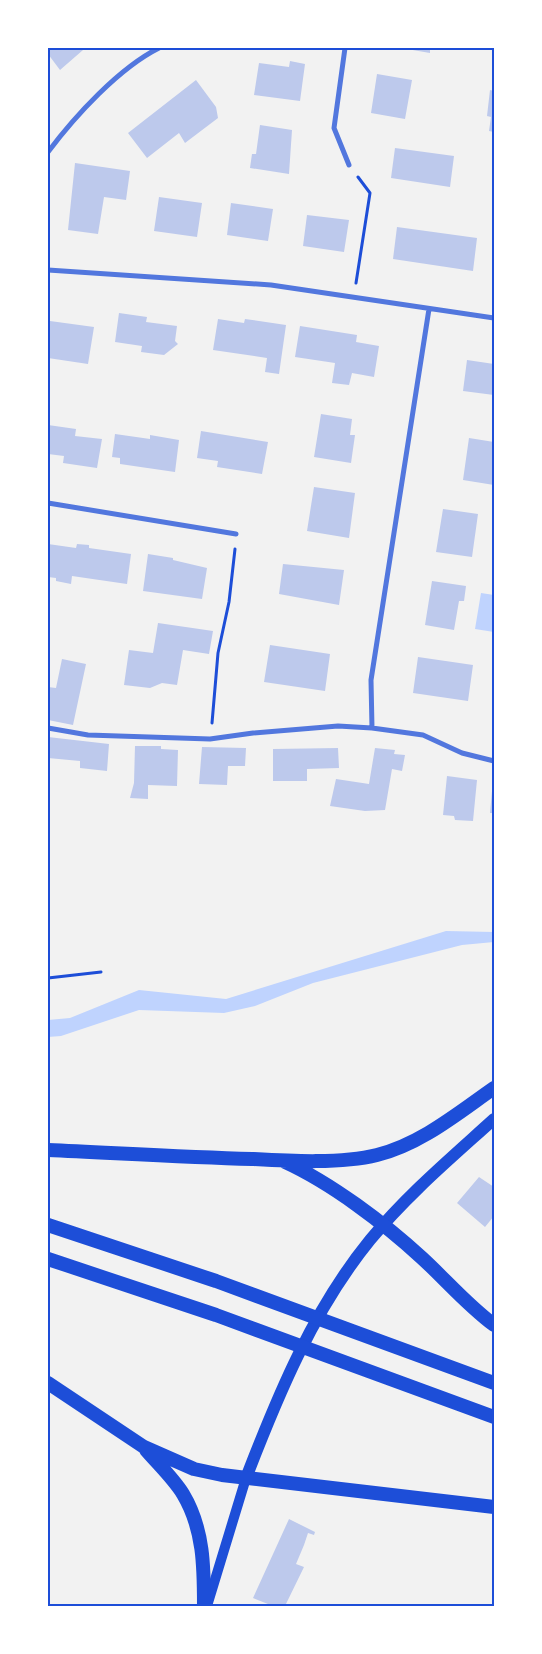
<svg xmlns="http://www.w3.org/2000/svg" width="542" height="1654" font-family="Lora,serif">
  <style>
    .water { fill: #bfd3fe }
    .building { fill: #bdc9ec }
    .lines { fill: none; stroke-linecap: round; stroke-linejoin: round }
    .path { stroke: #1d4ed8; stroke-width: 3 }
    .minor { stroke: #5277de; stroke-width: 5 }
    .secondary { stroke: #1d4ed8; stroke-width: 10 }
    .primary { stroke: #1d4ed8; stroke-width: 12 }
    .trunk { stroke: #1d4ed8; stroke-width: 14 }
    .neatline { fill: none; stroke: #1d4ed8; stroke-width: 2 }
  </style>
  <rect width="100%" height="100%" fill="#f2f2f2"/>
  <path class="water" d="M481,593l13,2v37l-19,-3z
    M446,931l48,1v10l-32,3 -149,38 -58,23 -31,7 -85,-3 -78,26 -13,1v-17l22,-2 69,-28 87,9z"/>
  <path class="building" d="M48,48h33l2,2 -23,20 -12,-16z
    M401,48h29v5z
    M290,61l15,3 -5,37 -46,-6 5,-32 30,4z
    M377,74l35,6 -7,39 -34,-6z
    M196,80l20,27 2,11 -33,25 -6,-10 -32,25 -19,-25z
    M490,90l4,1v41l-5,-1 2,-14 -4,-1z
    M260,125l32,5 -3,44 -39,-6 2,-14h4z
    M395,148l59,8 -4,31 -59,-9z
    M75,163l55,8 -4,29 -22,-3 -6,37 -30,-4z
    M159,197l43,6 -5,34 -43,-6z
    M231,203l42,6 -5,32 -41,-6z
    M307,215l42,5 -5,32 -41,-6z
    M397,227l80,11 -4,33 -80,-12z
    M119,313l28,4 -1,5 31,4 -2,15 3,3 -14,11 -23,-3 1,-6 -27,-4z
    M218,319l26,4 1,-4 41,6 -7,49 -14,-2 2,-14 -54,-8z
    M50,321l44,6 -6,37 -40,-6v-33h2z
    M300,326l57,9 -1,7 23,4 -5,31 -22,-4 -3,12 -17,-2 3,-20 -40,-6z
    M467,360l27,4v31l-31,-4z
    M321,414l31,5 -2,16h5l-4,28 -37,-6z
    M48,425l28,4 -1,7 27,3 -5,29 -34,-5 1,-7 -16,-2z
    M201,431l67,11 -6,32 -45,-7 1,-6 -21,-3z
    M115,434l35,5v-4l29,5 -4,32 -55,-8v-6l-8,-1z
    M469,438l25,4v43l-31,-5z
    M314,487l41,6 -6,45 -42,-7z
    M443,509l35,5 -6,43 -36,-5z
    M48,544l28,4 1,-4 12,1v3l42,6 -4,30 -55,-8 -1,8 -15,-3v-3l-8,-1z
    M148,554l25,4v2l34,8 -5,31 -59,-8z
    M283,564l61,6 -5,35 -60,-11z
    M432,581l34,5 -2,15h-5l-5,29 -29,-5z
    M158,623l55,8 -4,23 -26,-4 -6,35 -15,-2 -12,5 -26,-3 5,-35 24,3z
    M270,645l60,9 -5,37 -61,-9z
    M418,657l55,8 -5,36 -55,-8z
    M62,659l24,5 -13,61 -25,-5v-33l8,1z
    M48,737l61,7 -2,27 -27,-3v-7l-32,-3z
    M135,746h26v3l17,1 -1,36 -29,-1v14l-18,-1 4,-15z
    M202,747l44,1 -1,18h-17l-1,19 -28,-1z
    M338,748l1,20 -32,1v12h-34v-32z
    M375,748l20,2 -1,4 11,1 -3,16 -10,-2 -7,41 -20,1 -35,-5 6,-27 33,5z
    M447,776l30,4 -4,41 -18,-1 -1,-4 -11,-1z
    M493,780l1,1v32h-4z
    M479,1177l15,10v29l-9,11 -28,-24z
    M289,1519l26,13 -1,3 -6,-2 -4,12 -8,19 8,3 -19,39h-12l-20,-8z"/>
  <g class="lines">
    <path class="path" d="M356,283l14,-90 -12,-16
      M212,723l6,-70 11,-51 6,-53
      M48,978l53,-6"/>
    <path class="minor" d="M345,48l-11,80 15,37
      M48,152c27,-36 71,-84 111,-104
      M48,270l223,15 223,33
      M48,503l188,31
      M48,728l40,7 122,4 43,-6 85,-7 34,2 51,7 39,18 32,8
      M372,728l-1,-48 58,-371"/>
    <path class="secondary" d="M207,1606l39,-128"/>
    <path class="primary" d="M246,1478c32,-83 67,-168 124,-238 37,-45 81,-82 124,-121"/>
    <path class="trunk" d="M48,1150c68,3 136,7 204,9 37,2 89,5 125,-4 44,-11 81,-42 117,-67
      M285,1162c46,21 99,61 137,96 24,22 45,47 72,67
      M48,1225l168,56 278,102
      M48,1259l168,56 278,102
      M48,1383l96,64 50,22 28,6 272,32
      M146,1450c12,14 27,28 37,44 21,35 21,74 21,112"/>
  </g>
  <rect width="542" height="1654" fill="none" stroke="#ffffff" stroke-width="98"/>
  <rect x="49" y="49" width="444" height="1556" class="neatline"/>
</svg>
